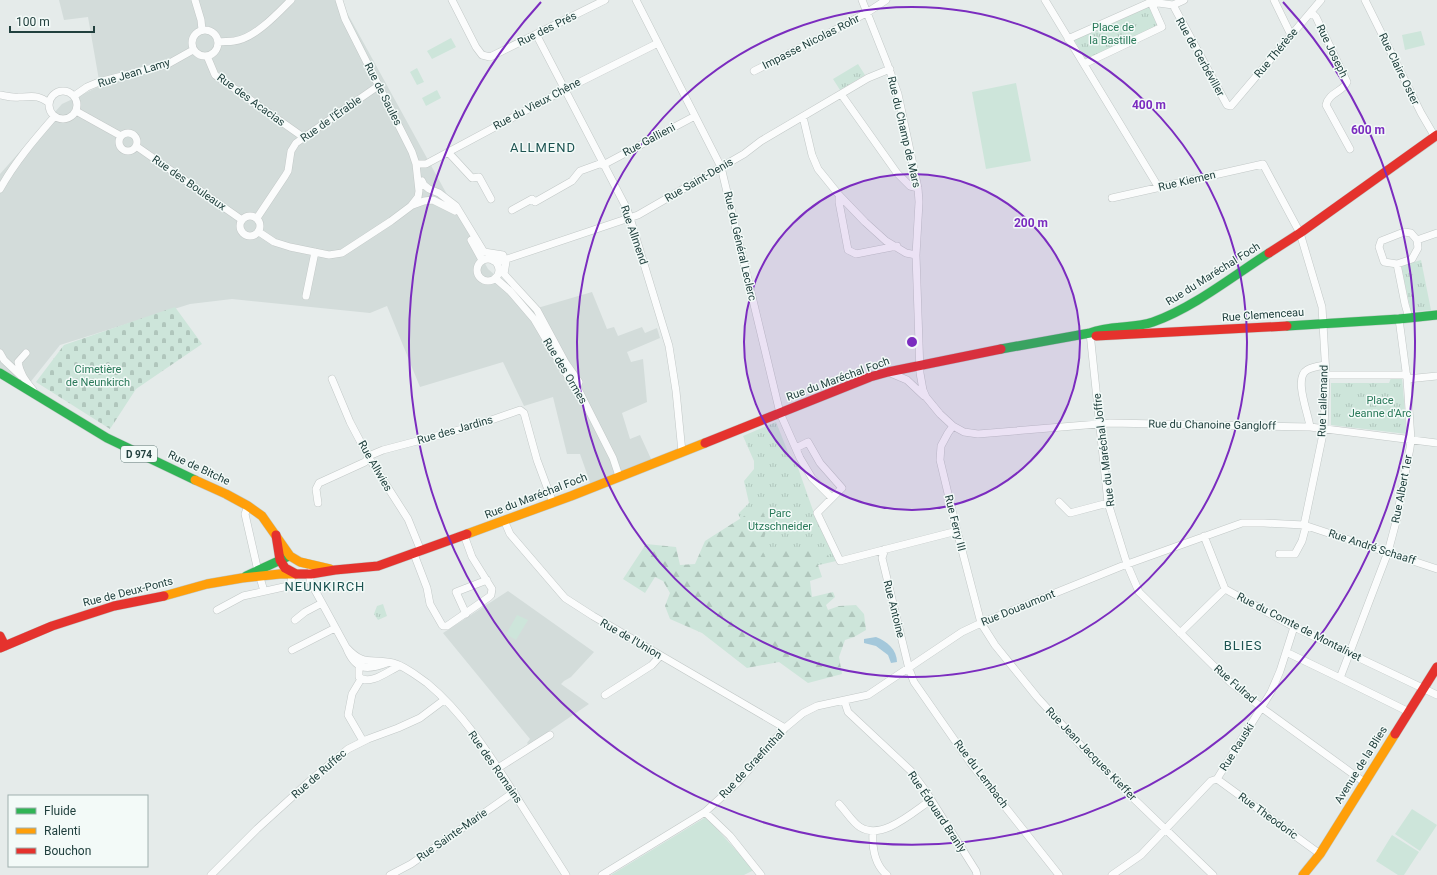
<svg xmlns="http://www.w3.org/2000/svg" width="1437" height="875" font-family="Roboto,sans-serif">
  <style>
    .built { fill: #d3dcda }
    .grass { fill: url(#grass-tufts) }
    .forest { fill: url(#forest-firs) }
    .cemetery { fill: url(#cemetery-stones) }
    .pitch { fill: #cde5da }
    .water { fill: #a4c8db }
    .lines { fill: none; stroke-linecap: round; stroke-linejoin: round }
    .street-casing { stroke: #c2c8c7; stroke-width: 8 }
    .fast-casing { stroke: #c0c9c7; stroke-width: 10 }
    .slow-casing { stroke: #c0c9c7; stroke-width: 10 }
    .jam-casing { stroke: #c0c9c7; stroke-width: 10 }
    .street { stroke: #fbfcfc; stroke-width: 7 }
    .fast { stroke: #30b455; stroke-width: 9 }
    .slow { stroke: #ff9f0a; stroke-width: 9 }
    .jam { stroke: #e5322d; stroke-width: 9 }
    .ring { fill: none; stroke: #7b2cbf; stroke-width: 2 }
    .labels { text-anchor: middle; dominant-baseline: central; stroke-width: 3; stroke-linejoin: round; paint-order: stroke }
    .shield { fill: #f3faf8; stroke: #607876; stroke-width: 1 }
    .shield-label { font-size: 10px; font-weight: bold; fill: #21403e }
    .park-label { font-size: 11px; fill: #297959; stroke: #f3faf8 }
    .street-label { font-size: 11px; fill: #21403e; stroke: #f3faf8 }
    .quarter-label { font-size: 13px; letter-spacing: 1px; fill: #1c5351; stroke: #f3faf8 }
    .centre { fill: #7b2cbf; stroke: #f3faf8; stroke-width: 2 }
    .ring-label { font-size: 12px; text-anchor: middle; font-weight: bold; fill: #7b2cbf; stroke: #f3faf8; stroke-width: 3; stroke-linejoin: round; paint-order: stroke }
  </style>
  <defs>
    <pattern id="grass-tufts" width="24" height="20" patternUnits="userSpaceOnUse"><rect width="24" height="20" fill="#cde5da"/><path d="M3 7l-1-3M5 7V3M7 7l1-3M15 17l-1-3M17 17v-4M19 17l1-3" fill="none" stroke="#b0c6bc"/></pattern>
    <pattern id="forest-firs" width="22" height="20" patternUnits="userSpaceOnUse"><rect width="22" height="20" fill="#cde5da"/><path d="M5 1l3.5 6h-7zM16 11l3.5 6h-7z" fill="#b0c6bc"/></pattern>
    <pattern id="cemetery-stones" width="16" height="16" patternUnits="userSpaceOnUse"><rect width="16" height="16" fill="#cde5da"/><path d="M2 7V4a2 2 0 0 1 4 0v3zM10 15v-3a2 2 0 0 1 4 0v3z" fill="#b0c6bc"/></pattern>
  </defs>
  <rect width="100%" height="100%" fill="#e5ebea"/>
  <path class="built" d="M59,0h281l148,269 46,40 58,-17 15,37 7,-2 4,9 24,-9 3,6 12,-5 3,10 -33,14 4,10 12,-3 4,43 -25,11 8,26 10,-4 12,26 -61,24 -11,-31h-13l-14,-57 -29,9 -21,-44 -83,25 -33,-81 -17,7 -138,-14 -42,5 -130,41 -32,40 -28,-14v-197l62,-70 38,-18 -12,-69 -24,3z
    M508,591l86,61 -23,25 -7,4 -3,3 28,20 -60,41 -2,-2 3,-4 -87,-106z"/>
  <path class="grass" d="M1148,2l11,24 -72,35 -14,-23z
    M858,64l7,11 -25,15 -7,-11z
    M1421,260l10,50 -20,2 -10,-46z
    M1391,378h11l5,56 -76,-9v-42h58z
    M776,422l14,35 7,8 19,54 20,42 -64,15 -34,-62 11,-11 -5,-22 10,-12v-8l-11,-25z
    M383,604l4,12 -9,4 -4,-6 3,-8z"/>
  <path class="forest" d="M763,512l5,13 -7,23 6,12 15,-9 19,-3 23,-1 5,10 -12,5 5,15 -12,4 2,16 21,-5 2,5 -9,8 2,5 11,-4 17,-1 8,9 2,16 -12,7 -9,3 -6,17 3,17 -34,9 -29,-21 -32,6 -45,-35 -32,-14 -5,-13 5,-13 -7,-12 -8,-4 -10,16 -22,-14 23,-35 30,3 4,18 15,-1 10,-23 44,-28z"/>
  <path class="cemetery" d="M175,307l27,37 -66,45 -26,40 -74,-47 28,-37z"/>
  <path class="pitch" d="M1421,31l4,14 -20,5 -3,-15z
    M451,38l5,9 -24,12 -5,-8z
    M417,68l7,14 -7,3 -7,-13z
    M1016,83l15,78 -45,8 -14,-77z
    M437,90l4,8 -15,8 -4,-8z
    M517,615l11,5 -12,20 -10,-6z
    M1412,809l25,16 -17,26 -25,-17z
    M706,817l48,53 -10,5h-133z
    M1392,835l27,17 -15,23h-6l-22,-14z"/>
  <path class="water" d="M876,637c11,4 21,13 21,25l-6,1 -3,-8 -12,-9 -12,-3v-4z"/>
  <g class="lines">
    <defs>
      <path id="street" d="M195,0l6,20 1,10
        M452,0l24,47 6,8 8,2 115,-57
        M636,0l85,167 59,246 20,45 12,20 20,20 10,-10 -22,-25 -12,-21 -12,6
        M862,0l25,63 11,31 20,94 1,14 -3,53 4,118 3,17 3,7 14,17 13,12 11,6 14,2 132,-11 200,4 127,16
        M1045,0l114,188
        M1274,0l17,35
        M1365,0l56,113 14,24
        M1151,2l22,3 11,-5
        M1173,5l54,100 4,1 90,-106
        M1311,12l5,5 31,65c-4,10 -18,10 -21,23l24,44
        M192 43a13 13 0 1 1 26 0a13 13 0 1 1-26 0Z
        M536,34l91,175 3,9 39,128 7,45 6,61
        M1068,39l83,-37
        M218,42c6,-1 10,0 16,-1 20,-2 43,-27 57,-41
        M207,56l8,19 88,62
        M1084,64l78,-37 -12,-27
        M754,71l66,-33 48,-26 18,-12
        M49 105a14 14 0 1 1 28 0a14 14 0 1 1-28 0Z
        M841,94l56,79 13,13 8,2
        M0,95c6,1 13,3 19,2 14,0 18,-3 30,6
        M74,96l13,-9 12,-5 69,-18 25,-14
        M76,111l45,25
        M803,117l9,38 6,14 21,26 26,27 21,19 20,12 10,2
        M119 142a9 9 0 1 1 18 0a9 9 0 1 1-18 0Z
        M136,146l106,74
        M448,152l24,26 7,-1 12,22
        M416,164h10l138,-74 94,-47
        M603,165l92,-49
        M422,181l2,4 5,4 10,4 17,13 28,46 19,3 1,5 2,2 -2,12 33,36 28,52 14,20 -2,5
        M0,189c15,-27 34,-49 54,-72
        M839,195v7l9,48 8,4 41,-8
        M1112,198l151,-34 37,69 22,74 4,68 -2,54 -20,96
        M413,205l11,-4 9,-1 22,11
        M512,210l20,-11 3,3 37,-21 8,-10 22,-8
        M240 226a10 10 0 1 1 20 0a10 10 0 1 1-20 0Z
        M257,218l28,-42 3,-5 3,-20 5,-8 82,-57
        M259,232l15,10 16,5 39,8 13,-2 49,-32 20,-15 7,-9 1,-6 -3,-27 -4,-12 -67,-133 -6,-19
        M1404,232l7,1 6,7 1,8 -6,11 -15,5 -13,-2 -5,-15 2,-6z
        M471,240l11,20
        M1417,240l20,-7
        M477 270a11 11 0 1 1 22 0a11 11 0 1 1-22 0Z
        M494,261h7l137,-46 106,-61 17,-13 107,-63 22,-9
        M1397,264l8,40 4,14
        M495,278l15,13 24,28 33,56 10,12 36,71 6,18
        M306,296l9,-44
        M1399,319l8,60 4,61 -1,8 -14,74 -8,30 -48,126 69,34
        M1090,333l18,170 19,61 12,28 91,90 32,26 102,74
        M0,353l4,7 17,16
        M26,353l-8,9c2,12 7,18 15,28
        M888,372l19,8 17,16
        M1326,375h81
        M332,379l18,43 19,36 39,61 13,32
        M1407,379l30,-3
        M953,426l-5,7 -7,13 -1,14 17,71 24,92 14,22 42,52 48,53 48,48 80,77
        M1310,427c-1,-12 -17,-49 -3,-57 5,-3 13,-4 18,-5
        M832,498l-15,15 23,48 117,-30
        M1059,502l11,11 38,-10
        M318,503l-2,-14 3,-6 46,-21 6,-7 12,-5 91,-24 46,-16 4,3 13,47 16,43
        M248,506l-3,8 13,57 6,20
        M504,520l6,14 55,64 28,18 192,112
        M1204,536l21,53 69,38 143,68
        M885,549l-3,9 27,111 5,13 58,83 87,110
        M414,554l13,34 3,16 12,21 1,1h4l42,-29 2,-2 1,-6 -20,-32 -8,-22
        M1279,554h16l7,-13 4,-15
        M311,571l-1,7v3l36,66
        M217,610l26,-14 45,-10 3,-3 1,-9
        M466,614l-10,-22 31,-12
        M295,620l10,-8 17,-9
        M1180,633l45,-44
        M292,650l43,-22
        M1286,652l54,26
        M387,663c-21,8 -32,7 -41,-16 18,20 24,11 47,16 12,3 24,13 34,20 35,29 61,69 85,107 18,28 36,57 54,85
        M359,666v11c11,9 29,-6 40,-11
        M361,679l-9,15 -4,21 15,26
        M605,695l47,-30 8,-9
        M844,700l4,12 63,59 14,19 51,81 1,4
        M498,768l52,-33
        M1217,779l103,75
        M839,804c6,6 14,19 21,23 22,14 53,-15 71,-27
        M705,812l25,24 31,39
        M873,832c-1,16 1,32 14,43
        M211,875l46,-46 55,-50 36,-30 20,-10 30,-11 22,-10 24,-18
        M390,875l21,-11 103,-72
        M602,875l103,-63 32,-29 48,-55 18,-15 14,-7 51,-11 94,-63 19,-9 141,-57 120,-43h22l40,2 133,44
        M1112,875l29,-20 70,-74 6,-2 54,-87 9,-21 14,-44"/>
      <path id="fast" d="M1287,326l112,-7 38,-4
        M1001,349l89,-16c20,-8 43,-4 63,-11 40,-14 80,-46 116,-69
        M0,373l107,65 88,42
        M246,576l41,-19"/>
      <path id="slow" d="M195,480l31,14 22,12 14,10 28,40 10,6 30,7
        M467,534l104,-38 134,-53
        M164,596l43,-12 35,-6 38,-4h16
        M1303,875l17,-21 75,-120"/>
      <path id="jam" d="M1269,253l31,-20 137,-98
        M1096,336l191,-10
        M705,443l165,-66 18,-5 113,-23
        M276,535l4,25 5,8 11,6h15l24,-4 43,-4 89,-32
        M0,636l5,10
        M0,648l52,-22 62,-20 50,-10
        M1395,734l42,-67"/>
    </defs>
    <use href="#street" class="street-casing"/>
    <use href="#fast" class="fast-casing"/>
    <use href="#slow" class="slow-casing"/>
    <use href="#jam" class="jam-casing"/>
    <use href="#street" class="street"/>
    <use href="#fast" class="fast"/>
    <use href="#slow" class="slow"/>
    <use href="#jam" class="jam"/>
  </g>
  <circle cx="912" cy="342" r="168" fill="#7b2cbf" fill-opacity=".12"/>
  <g class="ring">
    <circle cx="912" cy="342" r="168"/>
    <circle cx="912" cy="342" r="335"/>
    <path d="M1283 2A503 503 0 1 1 541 2"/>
  </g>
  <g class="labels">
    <rect class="shield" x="121" y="446" width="36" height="16" rx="3"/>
    <g class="shield-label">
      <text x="139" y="454">D 974</text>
    </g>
    <g class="park-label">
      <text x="1113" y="27">Place de<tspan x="1113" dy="13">la Bastille</tspan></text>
      <text x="98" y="369">Cimetière<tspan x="98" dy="13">de Neunkirch</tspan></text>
      <text x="1380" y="400">Place<tspan x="1380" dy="13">Jeanne d'Arc</tspan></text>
      <text x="780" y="513">Parc<tspan x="780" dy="13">Utzschneider</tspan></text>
    </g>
    <g class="street-label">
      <text transform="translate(547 29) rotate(-26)">Rue des Prés</text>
      <text transform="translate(811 42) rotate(-27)">Impasse Nicolas Rohr</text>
      <text transform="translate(1332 51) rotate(64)">Rue Joseph</text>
      <text transform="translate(1276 53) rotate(-50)">Rue Thérèse</text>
      <text transform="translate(1200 57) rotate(61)">Rue de Gerbéviller</text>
      <text transform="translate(1399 69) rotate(64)">Rue Claire Oster</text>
      <text transform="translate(134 73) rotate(-17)">Rue Jean Lamy</text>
      <text transform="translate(383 94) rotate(63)">Rue de Saules</text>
      <text transform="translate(251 100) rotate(36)">Rue des Acacias</text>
      <text transform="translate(537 104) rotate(-28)">Rue du Vieux Chêne</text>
      <text transform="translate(331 119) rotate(-35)">Rue de l'Érable</text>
      <text transform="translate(904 132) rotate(77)">Rue du Champ de Mars</text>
      <text transform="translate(649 140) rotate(-28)">Rue Gallieni</text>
      <text transform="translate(699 180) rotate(-30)">Rue Saint-Denis</text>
      <text transform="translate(1187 181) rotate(-13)">Rue Kiemen</text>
      <text transform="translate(189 183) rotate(35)">Rue des Bouleaux</text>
      <text transform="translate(634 235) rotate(71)">Rue Allmend</text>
      <text transform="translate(740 246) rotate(77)">Rue du Général Leclerc</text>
      <text transform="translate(1213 274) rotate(-32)">Rue du Maréchal Foch</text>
      <text transform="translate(1263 315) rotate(-4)">Rue Clemenceau</text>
      <text transform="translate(565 371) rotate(59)">Rue des Ormes</text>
      <text transform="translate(838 379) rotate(-20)">Rue du Maréchal Foch</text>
      <text transform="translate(1323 401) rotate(-88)">Rue Lallemand</text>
      <text transform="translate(1212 425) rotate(1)">Rue du Chanoine Gangloff</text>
      <text transform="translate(455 430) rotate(-16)">Rue des Jardins</text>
      <text transform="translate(1104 450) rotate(-97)">Rue du Maréchal Joffre</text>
      <text transform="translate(375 466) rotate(60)">Rue Allwies</text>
      <text transform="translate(199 468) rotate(25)">Rue de Bitche</text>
      <text transform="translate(1402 489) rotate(-79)">Rue Albert 1er</text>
      <text transform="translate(536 496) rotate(-21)">Rue du Maréchal Foch</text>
      <text transform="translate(955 523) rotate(76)">Rue Ferry III</text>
      <text transform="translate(1372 547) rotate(18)">Rue André Schaaff</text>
      <text transform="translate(128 592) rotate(-14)">Rue de Deux-Ponts</text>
      <text transform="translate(1018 608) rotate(-22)">Rue Douaumont</text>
      <text transform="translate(894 609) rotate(76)">Rue Antoine</text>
      <text transform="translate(1299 627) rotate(27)">Rue du Comte de Montalivet</text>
      <text transform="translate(631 639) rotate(30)">Rue de l'Union</text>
      <text transform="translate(1235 684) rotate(41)">Rue Fulrad</text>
      <text transform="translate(1237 747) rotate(-58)">Rue Rauski</text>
      <text transform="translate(1091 754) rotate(46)">Rue Jean Jacques Kieffer</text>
      <text transform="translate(752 764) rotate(-47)">Rue de Graefinthal</text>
      <text transform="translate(1361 765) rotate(-58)">Avenue de la Blies</text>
      <text transform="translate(495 767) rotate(55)">Rue des Romains</text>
      <text transform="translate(319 774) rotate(-41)">Rue de Ruffec</text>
      <text transform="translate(981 774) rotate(53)">Rue du Lembach</text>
      <text transform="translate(937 812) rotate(56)">Rue Édouard Branly</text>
      <text transform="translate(1268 816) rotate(36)">Rue Theodoric</text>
      <text transform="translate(452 835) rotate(-35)">Rue Sainte-Marie</text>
    </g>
    <g class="quarter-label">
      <text x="543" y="147">ALLMEND</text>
      <text x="325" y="586">NEUNKIRCH</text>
      <text x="1243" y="645">BLIES</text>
    </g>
  </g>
  <circle cx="912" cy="342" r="6" class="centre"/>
  <g class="ring-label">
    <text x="1149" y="109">400 m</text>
    <text x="1368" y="134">600 m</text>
    <text x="1031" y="227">200 m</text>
  </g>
  <rect x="8" y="795" width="140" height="72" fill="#f3faf8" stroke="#9fb0ae"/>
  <rect x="16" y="808" width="20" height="6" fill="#30b455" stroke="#9fb0ae"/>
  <text x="44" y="815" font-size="12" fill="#21403e">Fluide</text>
  <rect x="16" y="828" width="20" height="6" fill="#ff9f0a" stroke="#9fb0ae"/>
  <text x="44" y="835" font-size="12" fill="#21403e">Ralenti</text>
  <rect x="16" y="848" width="20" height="6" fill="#e5322d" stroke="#9fb0ae"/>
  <text x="44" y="855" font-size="12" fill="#21403e">Bouchon</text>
  <path d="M10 26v6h84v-6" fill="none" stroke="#21403e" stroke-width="2"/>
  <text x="16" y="26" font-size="12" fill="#21403e" stroke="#f3faf8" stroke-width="3" paint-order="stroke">100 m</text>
</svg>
